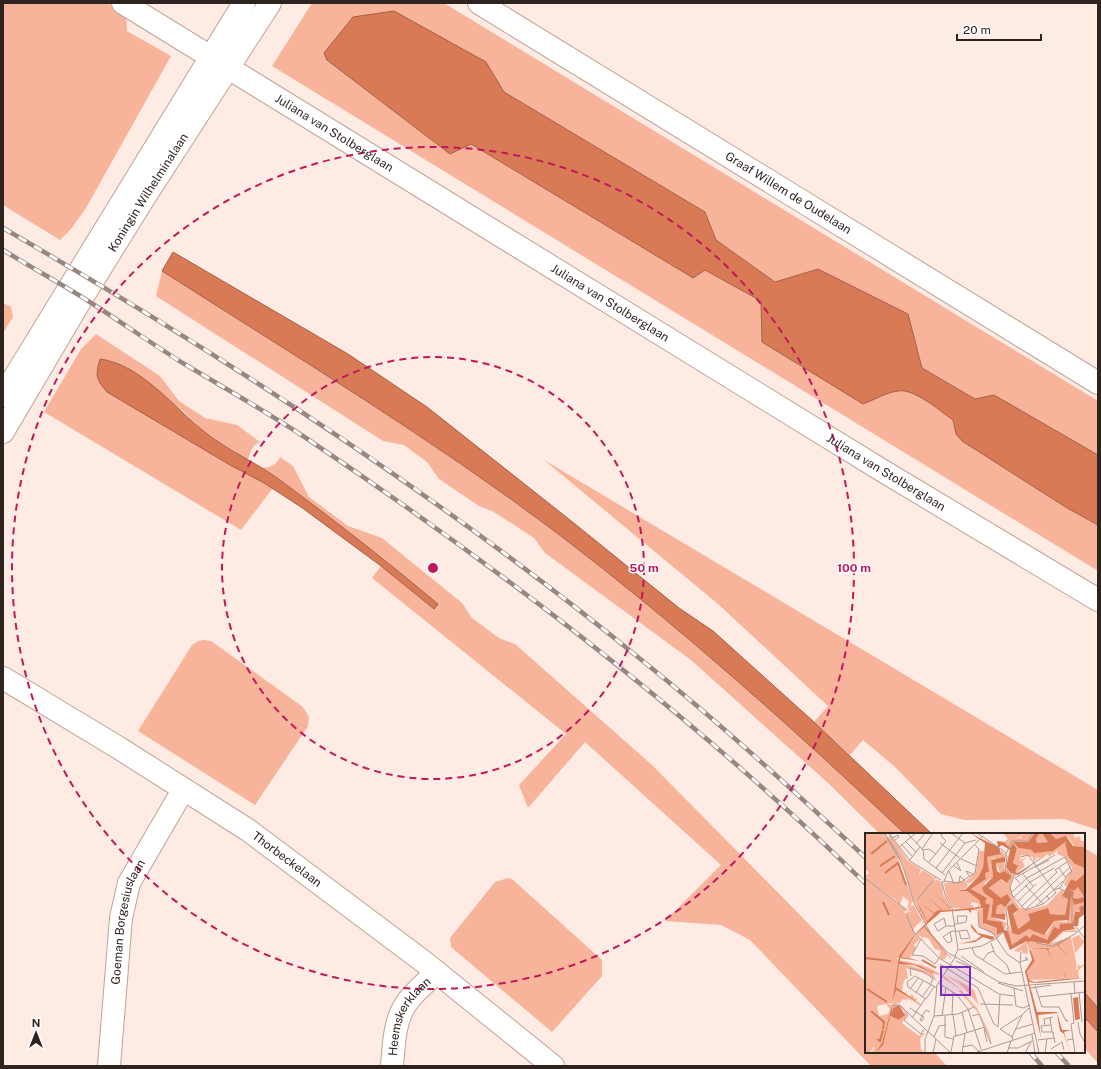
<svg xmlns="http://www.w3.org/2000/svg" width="1101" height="1069" font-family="'Public Sans',sans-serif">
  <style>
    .green { fill: #f8b49a }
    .water { fill: #d87a56; stroke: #a56046 }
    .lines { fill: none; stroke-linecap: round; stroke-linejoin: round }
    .street-casing { stroke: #c0a297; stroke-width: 24 }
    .secondary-casing { stroke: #c0a297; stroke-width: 24 }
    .street { stroke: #fff; stroke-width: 22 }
    .secondary { stroke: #fff; stroke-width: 22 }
    .rail-casing { stroke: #978781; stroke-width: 4.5 }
    .rail { stroke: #fff; stroke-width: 3; stroke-dasharray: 9; stroke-linecap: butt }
    .ring { fill: none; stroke: #c2185b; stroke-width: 2; stroke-dasharray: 7 5 }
    .labels { text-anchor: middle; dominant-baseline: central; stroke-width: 3; stroke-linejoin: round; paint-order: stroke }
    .street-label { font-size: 12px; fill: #2f231f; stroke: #fff }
    .inset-river { fill: none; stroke: #d87a56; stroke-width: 2 }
    .inset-road { fill: none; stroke: #ab9b95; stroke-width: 1 }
    .view { fill: #7b2cbf; fill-opacity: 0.15; stroke: #7b2cbf; stroke-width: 2 }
    .inset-edge { fill: none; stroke: #2f231f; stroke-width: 2 }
    .centre { fill: #c2185b; stroke: #fff; stroke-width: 2 }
    .ring-label { font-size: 12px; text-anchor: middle; font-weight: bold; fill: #c2185b; stroke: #fff; stroke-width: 3; stroke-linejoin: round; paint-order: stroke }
  </style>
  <rect width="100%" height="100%" fill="#feebe3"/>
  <path class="green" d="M3,3h104l19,10 1,18 44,25 -85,152 -15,21 -11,11 -57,-35z
    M312,3h132l654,398v54l-104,-60 -19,4 -53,-31 -14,-54 -90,-45 -43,13 -59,-42 -11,-28 -201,-120 -18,-30 -15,82 221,134 13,-8 56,31 102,103c11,-4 24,-12 35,-13 16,-3 42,20 55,29l3,14 6,7 105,67 31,17v46l-826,-505z
    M162,271c133,85 269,167 395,262 122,93 237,196 348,301h-25l-53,-52 -136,-122 -146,-107 -11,-15 -40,-26 -15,-6 -40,-27 -12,-17 -23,-17 -21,-4 -227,-145z
    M3,303l8,4 2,10 -10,16z
    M96,334l64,42 19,25 26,17 32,7 23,17c-8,3 -10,10 -12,18l-43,-27 -22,-22 -71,-50 -12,-1 70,70 103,58 -32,42 -197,-118 37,-63z
    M280,457l13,9 16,31 39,29 34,12 80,65 10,15 27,20 16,6 137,121 214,217v70h68l13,14h-76l-121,-126 -29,-15 -56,-4 56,-56 -136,-123 -57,66 -9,-23 47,-51 -194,-156 9,-12 53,43 4,-5 -52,-43 -107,-82 -19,-11c11,-1 16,-2 20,-11z
    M544,460l554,330v40l-34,-11 -99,1 -24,-6 -46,-47 -32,-27 -13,15 -36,-33 14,-16 -110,-102z
    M204,640l7,1 92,66 6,10 -1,9 -53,79 -117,-74 54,-86 6,-4z
    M1084,848l14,8v152l-14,-16z
    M508,878l4,1 90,81v16l-50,56 -101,-85 -1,-9 45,-56z
    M1084,1017l14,15v31l-14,-15z"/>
  <path class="water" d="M394,11l92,51 18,30 201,120 11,28 59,42 43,-13 90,45 14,54 53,31 19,-4 104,60v70l-31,-17 -105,-67 -6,-7 -3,-14c-13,-9 -39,-32 -55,-29 -11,1 -24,9 -35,13l-101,-62 -1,-41 -56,-31 -12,8 -222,-134 -21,10 -123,-94 -3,-7 29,-36z
    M173,252l175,102 79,53 143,113 109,88 34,23 101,91 118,112h-27c-111,-105 -226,-208 -348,-301 -126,-95 -262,-177 -395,-262z
    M100,359c41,5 75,50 106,74 23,18 51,30 74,47 54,40 107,81 158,124l-4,5 -53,-43 -80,-59 -37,-24 -34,-18 -123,-73c-11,-13 -12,-16 -7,-33z
    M1084,992l14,16v24l-14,-15z"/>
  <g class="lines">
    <defs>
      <g id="street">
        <path id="s1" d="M123,3l760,468 215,129"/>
        <path id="s2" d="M479,3l619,380"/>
        <path id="s3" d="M109,1066l12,-148 8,-35 54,-93"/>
        <path id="s4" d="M392,1066c2,-22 2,-47 16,-65 8,-11 20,-20 29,-29"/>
      </g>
      <g id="secondary">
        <path d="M3,396l241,-393"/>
        <path id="s5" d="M3,432l79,-134 62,-100 126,-195"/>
        <path id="s6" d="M3,678l116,70 129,82 176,132 129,104"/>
      </g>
    </defs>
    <use href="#street" class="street-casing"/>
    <use href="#secondary" class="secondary-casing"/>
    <use href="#street" class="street"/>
    <use href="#secondary" class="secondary"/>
    <defs>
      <path id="rail" d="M3,228c223,129 442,271 641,434 77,62 150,129 222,196
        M3,250c26,16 53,31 79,47 33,21 66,44 99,65 42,25 84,49 125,76 198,133 389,279 560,446
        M1030,1052l12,14
        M1056,1052l13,14"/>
    </defs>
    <use href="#rail" class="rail-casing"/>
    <use href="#rail" class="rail"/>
  </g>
  <g class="ring">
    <circle cx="433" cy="568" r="211"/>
    <circle cx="433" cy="568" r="421"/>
  </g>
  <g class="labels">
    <g class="street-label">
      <text stroke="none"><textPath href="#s1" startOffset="248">Juliana van Stolberglaan</textPath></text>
      <text stroke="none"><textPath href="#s5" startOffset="280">Koningin Wilhelminalaan</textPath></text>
      <text stroke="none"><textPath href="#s2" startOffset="363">Graaf Willem de Oudelaan</textPath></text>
      <text stroke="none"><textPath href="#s1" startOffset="572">Juliana van Stolberglaan</textPath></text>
      <text stroke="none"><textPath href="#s1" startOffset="896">Juliana van Stolberglaan</textPath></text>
      <text stroke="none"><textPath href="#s6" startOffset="337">Thorbeckelaan</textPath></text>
      <text stroke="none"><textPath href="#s3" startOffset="146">Goeman Borgesiuslaan</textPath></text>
      <text stroke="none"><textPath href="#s4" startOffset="54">Heemskerklaan</textPath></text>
    </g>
  </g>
  <g transform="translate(865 833)">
    <rect width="220" height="220" fill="#feebe3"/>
    <path d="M0,0h23l-4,3 4,3 2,-5 18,27 13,8 -3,7 5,-6 11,7 -2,5 5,-3 5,4 1,11 8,13v3l-14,2 -12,12 -13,-27 -9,-31 -10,-20 20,55 -3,5 4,-1 10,20 -3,-4 -7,7v4l-5,-9 6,11 -16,24h-3l3,2 -7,45 -1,-2h-4l5,3 -1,6 5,-22 17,11 -6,-2 -2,6 1,-5 -3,-1 -4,5 -3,-3 2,3 -4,2h7l7,8 -6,9 17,13 3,-3 3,1 -5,4 1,12 3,1 -5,2h-48l4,-5 -2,-1 -3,6h-5v-175l3,2 -3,-4 4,-3 -4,-4zM5,49l26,18 4,5 3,-9 6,6 -2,7 3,-2 -2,3 4,2 -4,-1 -2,4 -2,-3 3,-2zM21,171l4,5 -2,5 -9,2 -2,-10zM33,172l7,7 -6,8 -10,-4zM138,0h19l-1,4 -6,1h6l2,-5h12l-6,9h-15l-5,6 -5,-6 4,-3zM175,0l7,4 1,5 -11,1 -1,-4zM185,0h23l2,5 5,-2 1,5h4v6l-11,-1 -6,-9 -12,2zM200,9l5,11 15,15v5l-9,8 -5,-2 -5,8 -2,-3 8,-16 -7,-11 -8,-3 1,-4 -9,7 -1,-3 -7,5 -5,-2 1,3 -4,1v-4l-12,-2 -1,5 8,-3 -6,4 3,5 -11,9 -8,-5v-3l7,7 5,-7 -5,-4 4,-15 30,4zM136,17l5,6 -2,12 9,9 -3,9 4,14 -9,8 1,9 -10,-3 1,-8 3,-2 5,2 6,-5 -10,-3 -12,-10 12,-9 4,4 -9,-20 7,-1 -9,-4 -3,2 2,17 -9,6 9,16 -2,15 3,4 13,5 -3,8 -2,-8 -15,-3 3,-14 -5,-3 2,-5 -16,-9 15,-10 -1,-6 4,-1 -2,-15 14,-3zM114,18h6l-3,18 -2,7 -12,8 -2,-3 10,-9zM100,48l3,4 -2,3 -10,3h11l12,9 1,7 -4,1 3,-4 -7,-2 -2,3h3l1,4 -21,-1 -7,-13 -2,-12zM213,54l6,10 -7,2 -4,-2 1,-5 -6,-3 6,2zM196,57l3,1 -2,5 6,3 -3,16 -16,-1 -1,-6 -20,6 2,6 -13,9 -4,-15 4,-1 -11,-3 9,-9 5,7 11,1 16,-4zM206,63l3,9 11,-3v3l-6,2 1,5h-5l-2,11 -13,1 -1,4 -13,12 -13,-6 -2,4 -5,-3 -14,10 -5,-15 2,-5 2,6 8,4 10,-6 18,5 7,-13 13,1zM118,76l1,15 13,4v7l6,-3 -6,5 -18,-11 -1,-15h-7zM208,93l4,6h-14l-11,11 19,-6 6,30 -2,3 3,-1v-5l2,2 5,-2 -7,7 1,7 -14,1 -1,-3 -3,3 -32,1 -2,-10 8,-9 -5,-10 2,-2 -4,-3 1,-5h7l8,3 7,-1 12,-12 12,-1zM59,94l22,27 -3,4 5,-4 3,3v2l-4,-4 -3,5 -5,-3 2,-6 -6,-2 -7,-11 -5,-1 -1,3v-3l-6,-3zM51,102l4,4 -6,6 2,2 -6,11 10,3 -20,-3zM214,102l6,7 -10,11 -3,-15zM162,108l1,13 -6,-1 -1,-5 -1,4 -6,-1zM35,127l22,5 12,5 -1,3 2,-2 7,4 -9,-1 4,8 -9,-8 -22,-6 2,10 -4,2 -2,11 3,2 2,-2 -1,3 4,2 2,-2 3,5 3,-1 -2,3 5,3 -1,2 -24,-19 1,-21 4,-3 30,9zM81,142l8,4 8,7 -6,-7 18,11 5,15 -16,-18zM79,143l14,11 19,21 11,22 5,17 -13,-32 -21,-24 1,-2 -17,-11z" fill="#f8b49a" fill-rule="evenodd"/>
    <path d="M105,0l28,14 -1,-6 7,1 6,6 3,-5 4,5 -4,15 5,3 -3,6 2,1 14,-7 -13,9 -7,-2 -5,-6 4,-17 -8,-5 -3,2 2,7 -14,3 2,15 -4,1 1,6 -15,10 16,9 -2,5 5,2 -3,15 15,2 2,8 4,1 4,14 14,-10 4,3 3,-4 14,6 7,-13 5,2 1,-5 13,-1 2,-11h5l-1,-5 6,-2v9l-6,4 -1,8h-5l2,3 -12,2 -14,13 -20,-3 -1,4 2,4 20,-1 21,-11 -13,8 11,12 -12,-12 -9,4 4,12 -5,-12h-17l5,12 8,2 -8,-2 -8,10 2,9 6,2 28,-3 3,-7 8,-4 -8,4 -2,7 21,-1 -48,5 -8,-1 8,30h20l5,18h9l-7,2 6,21 -6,-19 -4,-3 -3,-18 -19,2 3,23 -16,-67 7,-11 -5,-19 -17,9 -7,-18 -6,3v-7l-14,-5v-15l-12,2v14l7,9 17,4 -3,3 -9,-3 -8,5 -16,2 17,-4 5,-4 -6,-4 -4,-5v-14l-3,-3 -27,2 -16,14 22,28 -3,4 2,-4 -22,-27 -8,7 -15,23 19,4 -20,-3v3l20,5 12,6 3,-1 -2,2 -19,-8 -15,-1 -3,23 24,17 -24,-14 -4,15 7,-49 16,-22 12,-12 -7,-13 -2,-6 9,18 7,-7 -13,-11 13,10 3,-2 2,-1h2l-15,-15 16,15 8,-1 -18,-19 18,18 -5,-9 5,9v1l-12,2 43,-4 -2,-7 -12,-9h-11l10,-2 13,-13 4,-9 2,-24zM170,0h5l-4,6 1,4 11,-1 -6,-9h8l6,6 10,-3 7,10 12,1v21l-10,-4 -7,-8 -3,-14 -12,9 -19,2 -2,-3 -14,-2 -5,-6h15zM140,24v5l-9,1 1,8 3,2 4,-2 8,5 -5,7 -6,-4 -12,9 12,10 6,-4 4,6 -6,7 -4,-3 -4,2 -1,8h9v6l-14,-3 2,-18 -9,-6 -2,-5 11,-11 -2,-17zM220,40v29l-11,3 -3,-9 -2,24 -15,1 -10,14 -15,-6 -10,6 -7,-2 -5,-26 6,-4 5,7 -5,4 5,15 12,-9 -2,-6 20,-6 2,6 15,1 3,-16 -6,-3 9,-17 5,2zM213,54l6,10 -8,2 -3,-2 1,-5 -6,-3 6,2zM213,164l2,22 -5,1 -2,-22zM34,172l6,10 -6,5 -9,-4 -7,29 -8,8 7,-10 10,-37v8l1,-6z" fill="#d87a56" fill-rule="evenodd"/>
    <path class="inset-river" d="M6,21l16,-13M15,33l15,-10M20,40l13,-10 8,22M18,69l6,13M0,125l26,3M57,127l14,8M2,156l20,13M6,178l13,11 -1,7M12,206l3,2 3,-11"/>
    <path class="inset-road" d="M24,0l21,28 31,19M42,0l16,17 1,9 21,16M86,0l14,10M112,0l28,19 2,5 -2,13 9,6M28,5l5,-3 1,2 -4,3M41,9l10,10M75,10l21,16 16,7M51,11l9,-11M37,12l11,12M34,14l17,-14M57,16l11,-16M58,17l6,-1 7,5M141,21l6,-13h15l6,-8M34,26l-14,-25 11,17 6,14 3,8 9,30 17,31 16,18 29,17M44,28l11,-14M64,29l17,-21 -5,-5 1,-3M89,33l7,5 -4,-8M170,34l14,-7M71,35l27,-35M194,35l7,10M190,37l12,-8M84,38l5,13M77,40l23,-30 11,-3M157,40l11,13M149,43l-4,11 2,8 13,15 18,-6 13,-11 -28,-38 -7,2M149,43l26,-17M105,44l-4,-6 7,3M0,45l42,32M77,48l2,1 4,-11 35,-35M79,48l15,2 16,-10 4,-24 -4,-4M77,49l3,13 7,13 6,41 -3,7M94,50l1,-7 5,5M155,50l-5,-5 40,-23M160,52l18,19M189,57l5,-2 13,7v27l13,17M146,60l16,-15 38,-21 7,15 -4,2 -8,14M148,65l17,-16 24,-14M184,66l-2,-3 16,-15M52,67l19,-23M152,69l19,-18M171,73l11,-10M156,74l36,-35 -2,-2M161,76l44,-42M113,79l1,15 14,6 14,21 13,9M41,80l7,18 26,27 60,36 15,2M89,91h3l9,-2 1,-6h-10l1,7M81,93l-2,-8 -10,6 4,7 8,-5h8M85,99l2,9 -4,2 -5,-6 7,-5 3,-1h2M90,99l4,-1 2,8 9,-1 -3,-8 -8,1M56,106l-9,16 11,1 12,8 4,-6M126,110l4,11 12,11 3,9M171,110l16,3 23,-12 10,-9M107,115l3,7 30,19 16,-2M93,117l24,-4 15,-8 11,-10 -2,-20 9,-8M156,119l-1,11 19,90M96,123l23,16M118,127l5,-7 6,-2M91,128l12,5M155,129l6,-2v-3l2,3h-2M75,131l38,24 16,36 4,3M110,135l24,14 17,4 69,-5M46,143l-1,-8 13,4 10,6 -3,8M209,149l1,12M73,150l18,11 12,15 13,40M133,150l25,8M170,153l7,21h17l6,12 3,2h-2l-1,-2M69,154l-8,12 -18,-12 -1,-5 8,-6 22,12M149,155l2,18 7,2 7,-3M166,155l20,-3M45,156l8,-11M51,160l7,-12M214,160l3,29M206,161l3,29M57,164l8,-11M174,164l46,-5M115,171l33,1M26,173l9,-1 9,9M45,175l12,8 2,1 -2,4 -2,-1 2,-4 4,-6 4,2M97,179l5,21M44,181l42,39M43,182l-4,5 6,5 11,9 3,-5M87,182l1,-23M69,183l24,-2 16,-7M77,183l4,-29M80,183v21l8,2M107,183l7,-2 12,30M47,185l13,-19M185,185l2,14M213,189l2,12 5,9M180,192l-1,-6 9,-2M186,192l-10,1 1,6h11l2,11M133,194l2,-32M119,196l3,13M151,196l17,-5M167,202l3,18M91,203l29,-9M69,204l5,-11 7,-1M147,204l-12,-8 22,-14M208,206l2,14M148,207l-1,-3 10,-22 7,-7M173,207l16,-2M202,207l6,-1 -2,-15 3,-1M97,214l10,-2 7,6M143,215h10l14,-7M186,216l11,-7 2,8M86,219l3,-16h2l-3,-21M60,220v-14l9,-23 3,-31 19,-29M68,220l3,-14M97,220l3,-19M109,220l61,-20M142,220l4,-12M160,220l6,-11M180,220l2,-14"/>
    <path class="view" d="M76,134h29v28h-29z"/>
    <rect width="220" height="220" class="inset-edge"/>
  </g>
  <circle cx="433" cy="568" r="6" class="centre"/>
  <g class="ring-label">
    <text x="644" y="572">50 m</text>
    <text x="854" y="572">100 m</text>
  </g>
  <rect width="1101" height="1069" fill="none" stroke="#2f231f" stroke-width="8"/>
  <g transform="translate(36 1033)" stroke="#ffffff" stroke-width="3" paint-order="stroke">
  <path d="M0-3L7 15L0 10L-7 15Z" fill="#2f231f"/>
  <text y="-6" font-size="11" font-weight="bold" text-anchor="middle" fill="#2f231f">N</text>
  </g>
  <path d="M957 34v6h84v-6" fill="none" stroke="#2f231f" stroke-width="2"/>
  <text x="963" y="34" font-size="12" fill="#2f231f" stroke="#ffffff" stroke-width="3" paint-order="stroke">20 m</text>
</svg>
